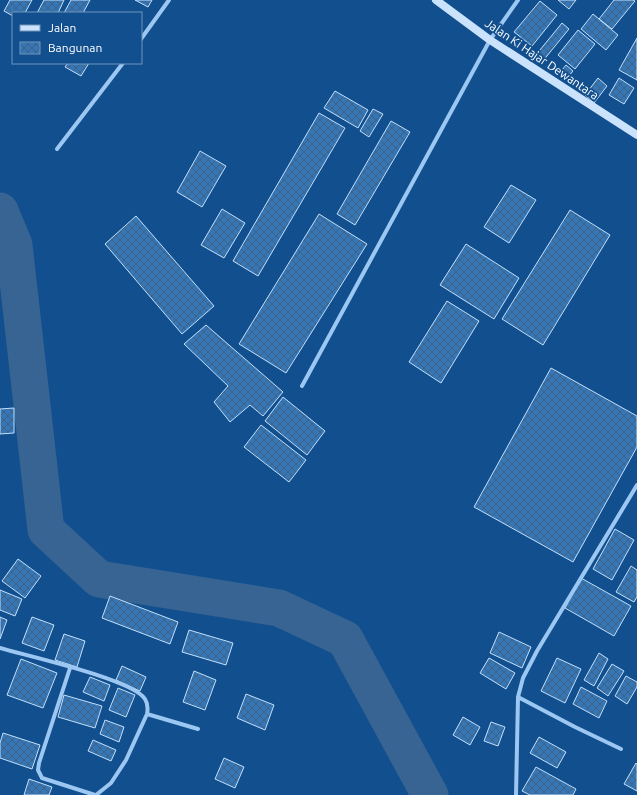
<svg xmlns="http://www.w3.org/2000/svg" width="637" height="795" font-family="Ubuntu,sans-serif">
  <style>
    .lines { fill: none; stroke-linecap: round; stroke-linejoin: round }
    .river { stroke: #376492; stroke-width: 37 }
    .building { fill: url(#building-cross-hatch); stroke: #c2e0fd }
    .minor { stroke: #9bc7f2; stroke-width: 4 }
    .secondary { stroke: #cae2fc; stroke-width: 8 }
    .labels { text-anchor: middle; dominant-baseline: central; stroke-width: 3.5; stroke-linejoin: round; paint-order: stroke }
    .street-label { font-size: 12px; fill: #fff; stroke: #124f8e }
  </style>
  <defs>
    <pattern id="building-cross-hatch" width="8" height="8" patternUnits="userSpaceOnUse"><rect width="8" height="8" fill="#3576b6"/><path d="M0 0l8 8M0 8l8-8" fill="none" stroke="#406181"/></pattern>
  </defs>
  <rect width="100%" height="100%" fill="#124f8e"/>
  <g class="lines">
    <path class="river" d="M0,211l14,34 32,285 53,49 180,29 66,31 85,156"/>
  </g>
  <path class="building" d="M10,0h22l-7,13h-12v3l-9,-5z
    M44,0h20l-6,13h-21z
    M71,0h19l-7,13h-19z
    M135,0h17l-4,7z
    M558,0h18l-7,9z
    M614,0h19l2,1 -23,28 -13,-10z
    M540,1l17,14 -25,31 -18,-14z
    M593,14l25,21 -12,15 -25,-21z
    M562,23l7,6 -27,33 -7,-6z
    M578,30l17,14 -20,25 -17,-14z
    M637,38v42l-18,-10z
    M68,63h21l-8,13 -16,-9z
    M566,65l7,6 -8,10 -7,-6z
    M598,78l9,8 -13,17 -9,-8z
    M619,78l15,10 -10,16 -15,-9z
    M335,91l33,19 -10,18 -34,-20z
    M373,109l10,5 -14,23 -9,-6z
    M319,113l26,15 -87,148 -25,-15z
    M391,121l19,11 -55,93 -18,-11z
    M200,151l26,15 -24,41 -25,-15z
    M511,185l25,15 -27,43 -25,-16z
    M222,209l23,14 -21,35 -23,-13z
    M570,210l40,25 -67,110 -41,-26z
    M319,214l48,30 -81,129 -47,-29z
    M136,216l78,90 -32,28 -77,-90z
    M466,244l53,34 -25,41 -54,-34z
    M447,301l32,20 -38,62 -32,-21z
    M206,325l77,67 -20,24 -13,-11 -20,17 -16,-20 14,-16 -44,-42z
    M551,368l86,48v31l-64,115 -99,-55z
    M283,397l42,34 -18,24 -42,-34z
    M14,408v25l-14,1v-25z
    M261,425l45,35 -17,22 -45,-35z
    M615,529l19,11 -22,40 -19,-11z
    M18,559l23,17 -16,22 -23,-17z
    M631,566l6,4v27l-3,5 -18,-10z
    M581,578l50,28 -17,30 -49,-28z
    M0,590l22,9 -7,17 -15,-6z
    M110,596l68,26 -8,22 -68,-26z
    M0,617l7,3 -7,19z
    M32,617l22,8 -10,26 -22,-8z
    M189,630l44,13 -7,22 -44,-13z
    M499,632l32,15 -9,21 -32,-15z
    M64,634l21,7 -8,26 -22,-7z
    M599,653l9,6 -14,27 -10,-6z
    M489,658l26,15 -9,16 -26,-16z
    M557,658l24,11 -16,34 -24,-12z
    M21,659l36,14 -14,35 -36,-13z
    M612,664l12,7 -16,25 -11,-8z
    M122,666l24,11 -6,14 -24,-11z
    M194,671l22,9 -11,30 -22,-8z
    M626,676l11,6v5l-10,17 -12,-8z
    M90,677l20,8 -6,16 -21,-9z
    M581,687l26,14 -8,17 -26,-14z
    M118,688l17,7 -9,22 -17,-7z
    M246,694l28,11 -9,25 -28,-12z
    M64,695l38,11 -7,22 -37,-11z
    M463,717l17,10 -10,18 -17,-10z
    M105,720l19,7 -5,15 -19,-8z
    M491,722l14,5 -7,19 -14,-5z
    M3,733l37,12 -8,24 -32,-11v-15z
    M539,737l27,15 -9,16 -27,-15z
    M93,740l23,10 -5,11 -23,-10z
    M224,758l20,9 -9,21 -20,-9z
    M636,763l1,1v27l-13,-7z
    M536,767l40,22 -3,6h-43l-8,-4z
    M29,779l23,8 -3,8h-25z"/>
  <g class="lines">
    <path class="minor" d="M141,39l28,-39
      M57,149l66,-86
      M302,386l188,-346 28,-40
      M0,648c27,8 132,31 145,51 3,5 3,10 2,15l-21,46 -15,23 -15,12
      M70,668l-31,95 -1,7 4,8 53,17
      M518,697l57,30 46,22
      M147,714l51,15
      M516,795l2,-98 5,-19 14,-27 100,-166"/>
    <path class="secondary" d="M436,0l54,40 147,95"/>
  </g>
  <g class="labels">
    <g class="street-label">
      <text transform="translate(542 59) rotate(34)">Jalan Ki Hajar Dewantara</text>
    </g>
  </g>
  <rect x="12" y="12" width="130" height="52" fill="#124f8e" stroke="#7195bb"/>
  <rect x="20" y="25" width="20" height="6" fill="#cae2fc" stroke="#7195bb"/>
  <text x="48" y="32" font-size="12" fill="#ffffff">Jalan</text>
  <rect x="20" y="42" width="20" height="12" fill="url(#building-cross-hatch)" stroke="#7195bb"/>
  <text x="48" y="52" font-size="12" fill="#ffffff">Bangunan</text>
</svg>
